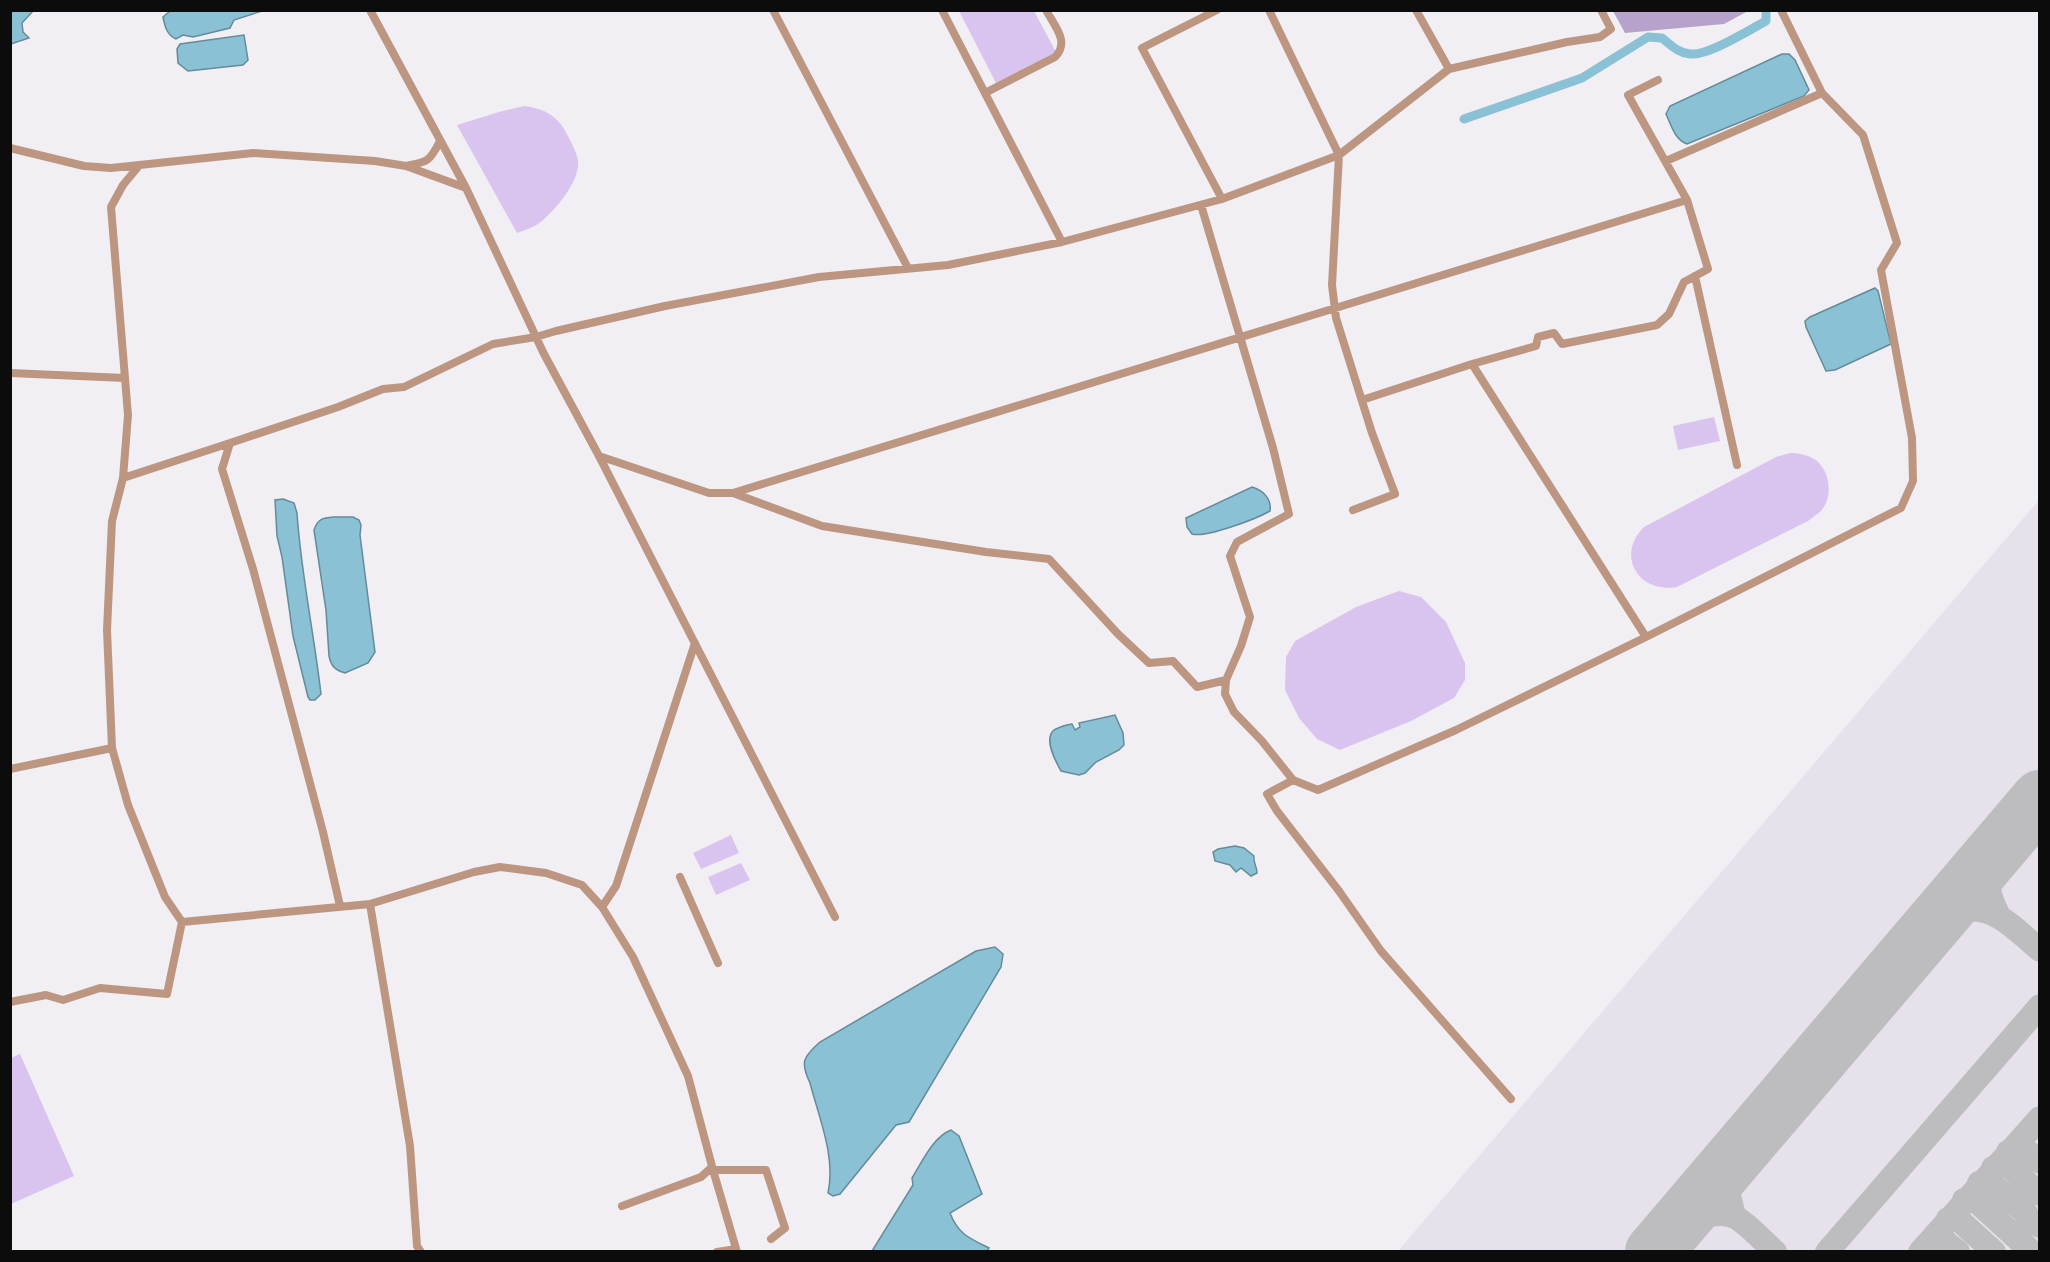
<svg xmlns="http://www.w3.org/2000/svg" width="2050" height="1262" font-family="Commissioner,sans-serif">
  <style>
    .built { fill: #e7e1eb }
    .green { fill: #d9c4ef }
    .forest { fill: #b7a2cc }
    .water { fill: #8ac1d5; stroke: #648b99; stroke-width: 1.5 }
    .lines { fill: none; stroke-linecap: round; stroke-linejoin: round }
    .canal { stroke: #8ac1d5; stroke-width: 9 }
    .taxiway { stroke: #bdbcbe; stroke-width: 24 }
    .runway { stroke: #bdbcbe; stroke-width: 58 }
    .street { stroke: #bd9681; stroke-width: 8 }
  </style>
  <rect width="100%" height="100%" fill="#f1eff3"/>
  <path class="built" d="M2039,500v751h-641z"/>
  <path class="green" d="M959,11h75l22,41 -60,31z
    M524,106c22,3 34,10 44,30 4,9 12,21 10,31 -3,19 -21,41 -36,54 -7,6 -17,9 -25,12l-60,-108 42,-13z
    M1714,417l6,24 -42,9 -5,-24z
    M1790,453c9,0 19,2 27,8 14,12 16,38 3,51 -4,3 -8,6 -12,9l-131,66c-38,7 -62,-31 -33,-60l132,-70z
    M1399,591l22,6 25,25 19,41v17l-11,18 -43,23 -71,29 -23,-11 -18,-21 -14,-28 1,-33 9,-16 61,-34z
    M731,835l8,18 -38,16 -8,-16z
    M741,863l9,17 -34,15 -8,-18z
    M20,1054l54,122 -63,28v-146z"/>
  <path class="forest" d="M1613,11h135l-24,13 -99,9z"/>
  <path class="water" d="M18,10l15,1 -11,12 1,9 6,6 -18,6v-32z
    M170,11v-1l92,1 -28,9 -4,8 -37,9 -10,-2 -7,4c-9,-4 -11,-12 -13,-22z
    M244,35l4,25 -5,5 -55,6 -10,-8 -1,-14 3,-5z
    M1782,54h7l6,6 14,30 -5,6 -117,48c-12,-4 -16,-19 -21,-30l4,-8z
    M1875,288l3,3 13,53 -56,26 -9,1 -20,-44 -1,-6 5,-4z
    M1252,487c11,3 20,12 18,24 -14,8 -64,27 -78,23l-5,-7 -1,-9z
    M283,499l11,4 3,10c4,61 17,120 24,181l-6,6h-5l-2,-3 -15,-61 -11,-79 -5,-21 -2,-36z
    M335,517h18l6,3 2,5 -1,10 15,117 -7,11 -23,10c-10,-3 -14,-7 -16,-17l-3,-46 -12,-80c4,-12 9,-12 21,-13z
    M1115,715l8,18 1,12 -5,5 -23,12 -11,11 -6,2 -18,-4c-5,-9 -18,-32 -7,-41 5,-3 12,-5 18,-6l3,6 5,-3 -1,-4z
    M1235,846l9,2 10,8c-1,7 3,10 3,17l-6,3 -10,-8 -5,4 -6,-7 -15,-4 -2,-9 5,-3z
    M995,947l8,7 -2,13 -92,155 -13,3 -56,69 -7,2 -5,-3c8,-36 -9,-75 -18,-110 -10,-21 -7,-26 10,-41l156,-91z
    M951,1130l8,6 23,58 -32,19c8,21 19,25 39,35l-3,4 -114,-1 41,-66 -1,-7c10,-16 21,-41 39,-48z"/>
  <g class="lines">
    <path class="canal" d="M1464,119l118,-41 66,-41 14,1c9,7 16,15 28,16 18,2 59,-24 76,-33v-11"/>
    <path class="taxiway" d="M1995,852c-8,27 -10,38 4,64
      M1935,922c10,-4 21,-11 31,-12 30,-5 53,23 74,40
      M2006,1158l2,-6 12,-4 6,2 14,12
      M1993,1168l9,-3 6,1 32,28
      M1979,1183l10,-1 37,31 2,10 4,-1 8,4
      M1964,1200l12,1 56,51
      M1734,1216l-7,-29 10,-33
      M1948,1219l11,1 35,32
      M1676,1226c15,-7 43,-17 59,-9 13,7 29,25 40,35
      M1931,1240l8,-3 19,15
      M1827,1252l213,-246
      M1920,1252l120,-134"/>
    <path class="runway" d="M1654,1252l386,-453"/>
    <path class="street" d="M370,10l96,178 78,166 55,102 236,461
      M773,10l135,258
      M942,10l120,232
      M1217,10l-75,38 80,151
      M1269,10l70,145 -7,130 4,33 36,115 23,61 -42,16
      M1416,10l33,59
      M1781,10l41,83
      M985,93l70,-36c15,-15 0,-30 -9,-47
      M10,148l74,18 27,2 142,-15 122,8 31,5 60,22
      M406,166c22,-4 24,-5 34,-25
      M138,167l-15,18 -12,22 17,208 -5,63 -11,43 -5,109 5,118 16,57 37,92 17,25 188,-18 104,-32 26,-5 46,6 36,12 20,22 31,50 55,119 25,94 24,82
      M1201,205l72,243 16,66 -52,28 -7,14 20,61 -9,29 -15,34
      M1695,276l42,189
      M1472,364l64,-18 2,-9 16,-4 8,11 95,-19 12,-11 15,-32 24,-13 -21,-69 -59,-105 30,-15
      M10,373l115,5
      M1362,400l110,-36 174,273 255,-129 12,-27 -1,-43 -31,-168 16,-27 -34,-108 -41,-42 -156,68
      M230,443l108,-36 45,-18 21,-2 89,-43 43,-7 20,-6 109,-25 154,-29 129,-12 114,-23 160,-43 117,-44 110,-86 118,-27 33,-5 11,-8 -10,-19
      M599,456l110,37h24l89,33 164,26 63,7 69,75 31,29 24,-2 24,26 29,-7 -1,14 9,18 28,29 31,39 -26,14 10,17 62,80 42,60 130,148
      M123,478l107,-35 -8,26 31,100 70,263 17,74
      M733,493l954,-293
      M10,769l102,-21
      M1293,780l25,10 138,-60 190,-93
      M680,877l38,86
      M370,904l40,242 7,100 4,6
      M602,907l14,-21 79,-243
      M10,1002l36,-7 17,5 37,-12 67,6 15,-72
      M713,1170h53l19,58 -14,11
      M622,1206l79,-29 11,-10
      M717,1252l19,-3"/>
  </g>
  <rect width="2050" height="1262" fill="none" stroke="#0d0c0d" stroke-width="24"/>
</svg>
